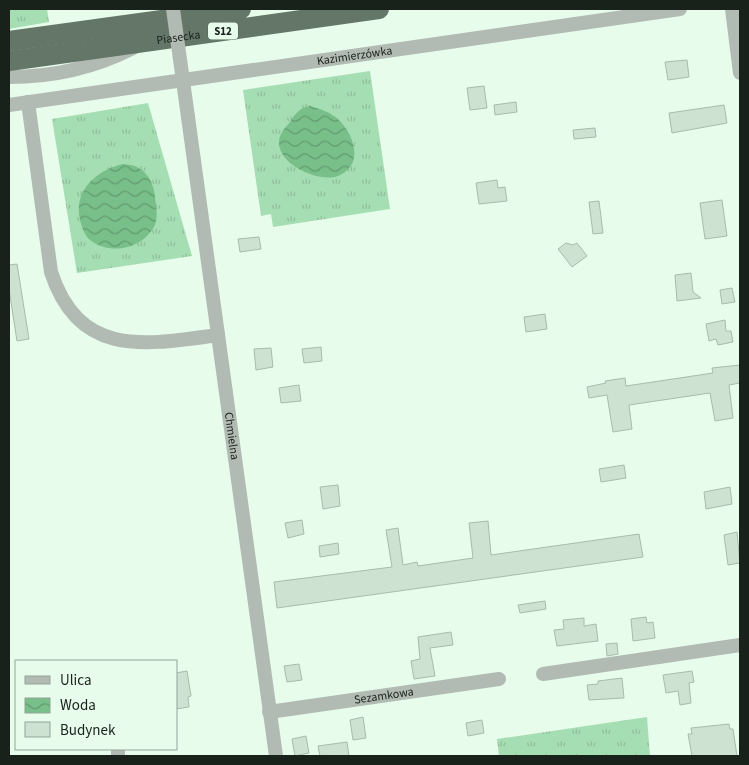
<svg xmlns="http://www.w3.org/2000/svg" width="749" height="765" font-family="'Source Sans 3',sans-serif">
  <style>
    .grass { fill: url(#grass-tufts) }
    .water { fill: url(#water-waves) }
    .building { fill: #cde2d1; stroke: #a8bcac }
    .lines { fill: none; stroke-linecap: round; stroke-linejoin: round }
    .minor { stroke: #b1bab3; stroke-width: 14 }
    .highway { stroke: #637667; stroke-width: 20 }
    .minor-bridge { stroke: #b1bab3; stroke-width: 14 }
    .labels { text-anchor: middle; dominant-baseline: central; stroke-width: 4.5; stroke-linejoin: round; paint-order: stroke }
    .shield { fill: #e7fceb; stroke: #576359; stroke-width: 1 }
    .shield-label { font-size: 11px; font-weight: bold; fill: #19211b }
    .street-label { font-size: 12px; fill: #19211b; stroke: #e7fceb }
  </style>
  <defs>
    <pattern id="grass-tufts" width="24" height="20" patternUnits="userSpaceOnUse" patternTransform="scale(1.25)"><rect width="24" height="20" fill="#a6deb3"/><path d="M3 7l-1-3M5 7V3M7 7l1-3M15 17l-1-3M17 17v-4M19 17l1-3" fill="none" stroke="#8ebe99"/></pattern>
    <pattern id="water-waves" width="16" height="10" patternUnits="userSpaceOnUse" patternTransform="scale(1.25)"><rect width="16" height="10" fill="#78bf8a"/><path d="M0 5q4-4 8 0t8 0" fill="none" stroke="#629b70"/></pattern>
  </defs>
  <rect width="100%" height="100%" fill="#e7fceb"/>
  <path class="grass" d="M9,9h38l2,13 -40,7z
    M370,71l20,138 -117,18 -2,-13 -10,2 -18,-126z
    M148,103l44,153 -115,17 -25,-154z
    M647,717l3,39h-151l-2,-17z"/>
  <path class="water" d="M310,106c10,3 20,6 28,13 16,15 27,46 0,57 -19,7 -60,-11 -59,-34 0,-8 6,-14 11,-20 5,-8 10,-15 20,-16z
    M123,164c25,1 32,20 33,42 1,6 1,13 -1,19 -12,24 -45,31 -65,15 -6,-5 -8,-13 -10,-20 -7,-30 17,-50 43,-56z"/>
  <path class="building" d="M687,60l2,17 -21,3 -3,-18z
    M484,86l3,22 -17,2 -3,-22z
    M516,102l1,10 -22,3 -1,-10z
    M724,105l3,18 -55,10 -3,-20z
    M595,128l1,9 -22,2 -1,-9z
    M497,180l1,8 7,-1 2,14 -28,3 -3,-21z
    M722,200l5,36 -22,3 -5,-36z
    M599,201l4,32 -10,1 -4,-32z
    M259,237l2,12 -21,3 -2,-13z
    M566,243l7,2 4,-2 10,13 -15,11 -14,-18z
    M17,264l12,75 -12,2 -8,-52v-24z
    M691,273l2,19 8,6 -24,3 -2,-26z
    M732,288l3,14 -13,2 -2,-14z
    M545,314l2,15 -21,3 -2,-15z
    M725,320l1,11h5l2,11 -15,3 -2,-6 -7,2 -3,-17z
    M321,347l1,14 -18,2 -2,-14z
    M271,348l2,19 -17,3 -2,-21z
    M740,365v18l-11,2 4,33 -18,3 -5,-28 -81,12 3,24 -19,3 -6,-37 -18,3 -2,-11 19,-4 -1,-2 20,-3 1,8 87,-13 -1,-5z
    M299,385l2,16 -20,2 -2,-15z
    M624,465l2,13 -25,4 -2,-13z
    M338,485l2,21 -17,3 -3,-22z
    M730,487l2,17 -26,5 -2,-17z
    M302,520l2,14 -16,4 -3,-15z
    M488,521l3,34 148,-21 4,23 -366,51 -3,-26 118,-15 -6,-37 12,-2 5,37 14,-3 1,4 55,-8 -4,-35z
    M737,532l3,31 -12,2 -4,-30z
    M338,543l1,11 -19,3 -1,-11z
    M545,601l1,8 -26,4 -2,-8z
    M646,617l1,6 6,-1 2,16 -22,3 -2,-22z
    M584,618v8l12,-2 2,17 -41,5 -3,-16 10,-1 -1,-9z
    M451,632l2,13 -23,3 5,28 -21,3 -3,-18 9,-2 -2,-22z
    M617,643l1,11 -11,2 -1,-12z
    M299,664l3,16 -15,2 -3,-16z
    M187,671l4,25 -3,1 1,10 -13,2v-36z
    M692,671l2,11 -5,1 2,20 -11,2 -2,-14 -12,2 -3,-18z
    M622,678l2,20 -35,2 -2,-15 11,-1v-3z
    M363,717l3,21 -13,2 -3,-20z
    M482,720l2,13 -16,3 -2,-13z
    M729,724l1,5h3l4,27h-45l-4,-22h4l-1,-6z
    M306,736l3,17 -14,3 -3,-17z
    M347,742l2,14h-29l-2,-10z"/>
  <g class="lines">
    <g class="minor">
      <path d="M732,9l8,64"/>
      <path d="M9,77c44,0 85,-9 124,-29"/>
      <path d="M28,102l23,170c28,86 94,73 167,63"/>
      <path id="s1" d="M9,105l671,-96"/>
      <path id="s2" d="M188,117l88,639"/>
      <path d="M543,674l197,-29"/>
      <path id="s3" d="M269,712l230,-33"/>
      <path d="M118,751v5"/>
    </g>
    <g class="highway">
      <path d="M9,41l232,-32"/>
      <path id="s4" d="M9,61l370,-52"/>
    </g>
    <path class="minor-bridge" d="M173,9l15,108"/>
  </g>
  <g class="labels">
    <rect class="shield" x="208" y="22.5" width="30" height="17" rx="4"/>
    <g class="shield-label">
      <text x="223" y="31">S12</text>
    </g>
    <g class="street-label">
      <text stroke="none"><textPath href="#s4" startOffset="171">Piasecka</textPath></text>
      <text stroke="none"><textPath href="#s1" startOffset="349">Kazimierzówka</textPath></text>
      <text stroke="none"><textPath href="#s2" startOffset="322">Chmielna</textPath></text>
      <text stroke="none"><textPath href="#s3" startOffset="116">Sezamkowa</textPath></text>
    </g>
  </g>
  <rect width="749" height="765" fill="none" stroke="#19211b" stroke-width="20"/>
  <rect x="15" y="660" width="162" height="90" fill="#e7fceb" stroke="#95a498"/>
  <rect x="25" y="676" width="25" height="8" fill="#b1bab3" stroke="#95a498"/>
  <text x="60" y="685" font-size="15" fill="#19211b">Ulica</text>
  <rect x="25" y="698" width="25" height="15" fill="url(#water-waves)" stroke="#95a498"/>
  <text x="60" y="710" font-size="15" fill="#19211b">Woda</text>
  <rect x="25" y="722" width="25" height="15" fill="#cde2d1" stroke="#95a498"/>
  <text x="60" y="735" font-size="15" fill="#19211b">Budynek</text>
</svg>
